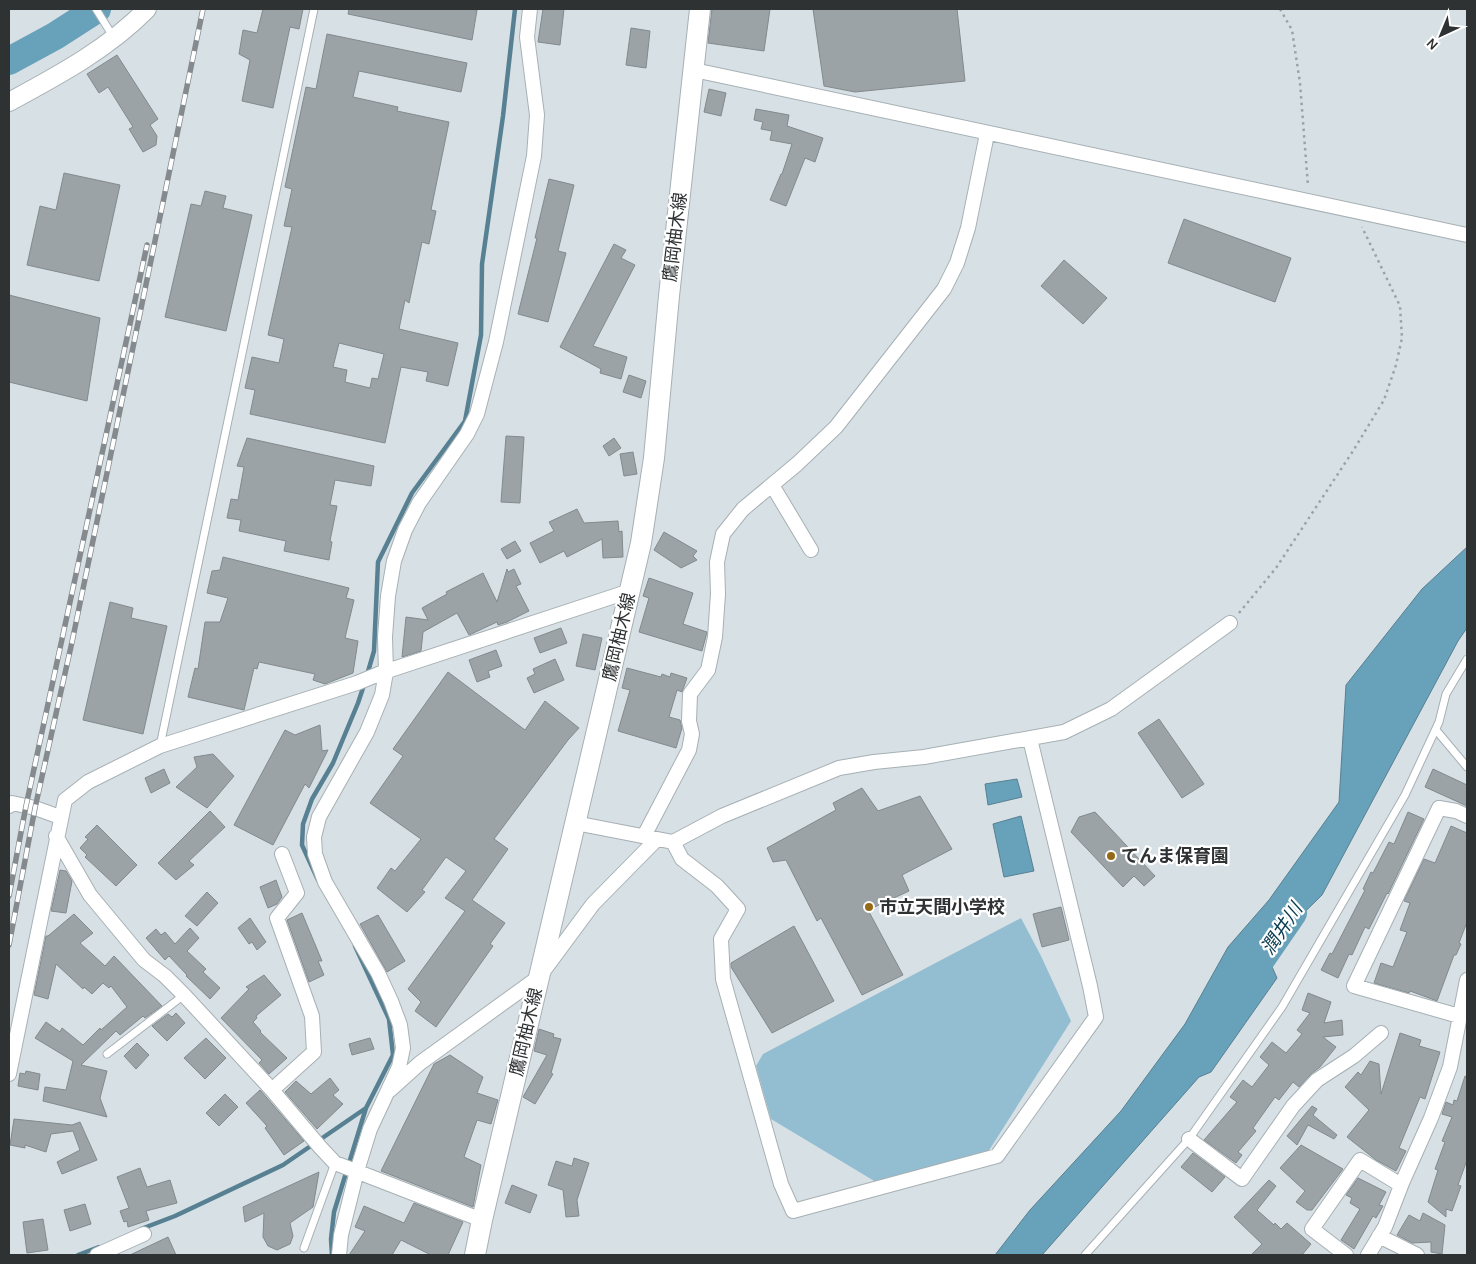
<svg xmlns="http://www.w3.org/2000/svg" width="1476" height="1264" font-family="Karla,'Noto Sans JP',sans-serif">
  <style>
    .green { fill: #93bdd1 }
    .water { fill: #68a1ba; stroke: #578092 }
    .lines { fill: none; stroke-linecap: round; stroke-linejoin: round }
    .stream { stroke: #578092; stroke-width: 4.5 }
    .river { stroke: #68a1ba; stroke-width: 28 }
    .building { fill: #9ba3a7; stroke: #828a8e; fill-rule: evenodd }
    .service-casing { stroke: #a7b0b4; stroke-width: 9 }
    .minor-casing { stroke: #a7b0b4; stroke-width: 16 }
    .tertiary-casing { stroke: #a7b0b4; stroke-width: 20 }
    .secondary-casing { stroke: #a7b0b4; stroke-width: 22 }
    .path { stroke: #9ba3a6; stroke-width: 2.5; stroke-dasharray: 2.5 4; stroke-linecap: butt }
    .service { stroke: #fff; stroke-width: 7 }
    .minor { stroke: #fff; stroke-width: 14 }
    .tertiary { stroke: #fff; stroke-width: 18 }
    .secondary { stroke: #fff; stroke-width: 20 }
    .rail-casing { stroke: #848a8d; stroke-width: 5.5 }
    .rail { stroke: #fff; stroke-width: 4; stroke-dasharray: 11; stroke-linecap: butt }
    .poi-dot { fill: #956916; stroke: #fff; stroke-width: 2 }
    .labels { text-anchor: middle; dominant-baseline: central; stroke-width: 4.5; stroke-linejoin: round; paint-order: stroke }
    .street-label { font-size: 18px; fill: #2e3233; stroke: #fff }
    .poi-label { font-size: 18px; font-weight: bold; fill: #2e3233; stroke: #fff; text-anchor: start }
    .water-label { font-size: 19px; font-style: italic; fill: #0a3d50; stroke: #fff }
  </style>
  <rect width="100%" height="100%" fill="#d7e0e4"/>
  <path class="green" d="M1021,918l20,38 30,65 -83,131 -112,30 -105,-63 -15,-53 7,-12z"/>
  <path class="water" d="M1467,547v81l-9,13 -136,254 -57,56 12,27 -66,94 -12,5 -157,178h-47l35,-45 91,-99 64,-87 43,-77 41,-47 70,-98 7,-117 76,-96z
    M1017,779l5,18 -34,8 -3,-21z
    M1021,816l13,55 -30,6 -11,-53z"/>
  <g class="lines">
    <path class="stream" d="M367,675l7,-24 4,-89 34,-69 53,-72 16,-86 1,-71 21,-148 12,-107
      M318,880l-16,-35 1,-21 9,-25 21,-36 25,-60 7,-21
      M141,1229l34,-13 108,-51 83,-57
      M78,1255l21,-8
      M332,1255l-1,-16 3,-27 32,-104 27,-53 -4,-36 -34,-73"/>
    <path class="river" d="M9,61l46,-25 42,-27
      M1245,983l48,-70"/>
  </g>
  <path class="building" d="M263,9h40l-4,20 -9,-2 -17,81 -31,-7 8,-41 -11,-6 4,-24 14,3z
    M349,9h120l8,1 -5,30 -124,-26z
    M543,9h21l-4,36 -22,-3z
    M712,9h58l-6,42 -56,-8z
    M813,9h144l8,72 -110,11 -31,-6z
    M631,28l19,3 -4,37 -20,-3z
    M327,34l140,29 -6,29 -102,-21 -6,26 45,10 -1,4 52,11 -18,88 5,1 -7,33 -7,-2 -13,61 -4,-3 -6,29 59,14 -10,43 -22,-5 2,-9 -27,-5 -16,76 -135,-29 5,-24 -10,-2 7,-31 27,6 5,-24 -16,-4 24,-108 -8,-1 8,-37 -7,-2 21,-100 10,2zM339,343l45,11 -6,25 -6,-1 -2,10 -25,-6 2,-12 -14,-3z
    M117,55l41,64 -8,6 7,11 -1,9 -13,7 -14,-23 4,-2 -25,-40 -9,6 -12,-19z
    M709,89l17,4 -5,23 -17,-4z
    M756,109l33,6 -2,11 36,12 -8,24 -10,-4 -19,48 -16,-6 11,-26h1l10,-30 -22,-4 2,-9 -11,-2 2,-7 -9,-2z
    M64,173l56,12 -21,96 -72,-16 13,-59 16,4z
    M549,179l25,6 -16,66 8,2 -18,69 -30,-8 19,-76h-2z
    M205,191l21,5 -3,12 29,7 -26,116 -61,-14 26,-113 10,2z
    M1184,219l107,39 -16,44 -107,-39z
    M614,244l12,6 -5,8 14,7 -42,81 34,11 -6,22 -21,-6 1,-4 -41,-22z
    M1064,260l43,38 -24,26 -42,-38z
    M9,295l91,23 -13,83 -78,-19z
    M629,375l17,6 -5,17 -18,-6z
    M506,436l18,1 -4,66 -19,-1z
    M247,438l127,28 -3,20 -36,-6 -5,25 7,1 -7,35 2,1 -3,18 -45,-9 2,-10 -47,-10 2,-11 -14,-2 4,-19 7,1 6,-33 -7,-1z
    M614,438l7,10 -12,8 -6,-10z
    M633,452l4,22 -13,2 -4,-22z
    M577,509l7,14 34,-2 1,11 3,-1 1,26 -20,1 -1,-19 -35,18 -3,-6 -24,12 -10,-20 24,-12 -5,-9z
    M664,532l33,19 -4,5 4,4 -16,8 -27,-18z
    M515,541l6,10 -14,8 -6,-10z
    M223,557l126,31 -3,10 8,2 -9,38 13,3 -5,32 -28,11 -12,-4 2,-6 -56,-12 -2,7 -3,-1 -10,42 -56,-13 7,-29 3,1 7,-47h15l8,-24 -21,-5 5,-22 8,-1z
    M507,569l1,3 6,-3 7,15 -5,2 13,25 -22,11 -9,3 -1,-3 -28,13 -12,-22 -34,19 -2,19 -19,6 4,-40 22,3 -6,-12 25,-14 -1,-2 37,-19 14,29z
    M649,578l44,15 -10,31 24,8 -5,19 -63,-19 10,-34 -6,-2z
    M110,602l23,6 -2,10 36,8 -24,108 -60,-14z
    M561,628l6,15 -27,10 -6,-15z
    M583,634l19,4 -7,32 -19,-4z
    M496,650l6,16 -14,5 2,6 -13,5 -8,-22z
    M555,659l9,21 -30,13 -7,-15 8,-4 -2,-5z
    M627,668l34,9 1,-3 8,3 1,-4 16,5 -5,14 -5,-2 -8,27 11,3 2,8 -6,20 -58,-17 12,-41 -8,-2z
    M448,672l77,58 20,-29 34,27 -11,12 -74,99 14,10 -36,51 33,23 -15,21 3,2 -57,81 -21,-16 6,-9 -13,-13 57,-78 -20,-13 21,-27 -20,-14 -24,33 3,2 -18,20 -30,-24 14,-20 4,3 26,-32 -51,-36 33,-47 -10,-7z
    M1159,719l45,65 -22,14 -44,-65z
    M320,725l2,26 6,-1 -19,38 -4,-4 -32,61 -39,-20 51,-95 10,5z
    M213,754l21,22 -27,32 -31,-21 21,-20 -3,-10z
    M164,769l6,14 -19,10 -6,-15z
    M1433,769l34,16v21l-42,-19z
    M862,788l16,23 42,-15 32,53 -50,26 7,16 -41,19 35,65 -41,20 -41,-77 -4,3 -31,-61 -13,2 -6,-14 69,-38 -3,-7z
    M210,811l15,16 -36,34 5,4 -18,15 -18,-17z
    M1095,812l60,64 -11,10 -10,-10 -11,11 -52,-55 8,-15z
    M1408,812l16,7 -36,75 -1,-1 -18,36 -4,-2 -13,28 -3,-1 -11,24 -17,-8 9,-17 2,1 33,-64 -2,-1 8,-17 2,1 16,-31 5,2z
    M97,825l40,40 -21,21 -31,-29 2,-2 -7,-7 8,-9 -3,-2z
    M1451,826l16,7v89l-8,21 2,1 -5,11h-2l-17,46 -27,-10 -1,2 -35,-10 7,-20 12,4 14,-35 -7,-2 10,-27 -6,-2 20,-42 11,4z
    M60,870l6,1 6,10 -6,32 -15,-2z
    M276,880l6,17 -5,7 -9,4 -8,-21z
    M207,892l11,11 -21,23 -12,-10z
    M1061,907l8,33 -27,7 -9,-33z
    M302,913l20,48h-4l6,14 -15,7 -22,-62z
    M74,914l19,19 -13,10 25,23 9,-10 48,50 -17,12 -2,-2 -23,19 -4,-4 -35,34 26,6 -7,27 7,19 -64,-16 2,-14 21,3 7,-29 -38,-23 11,-16 14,10 2,-4 21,17 17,-17 1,2 26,-23 -16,-21 -2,2 -6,-5 -11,11 -8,-7 -1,2 -27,-25 -8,35 -14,-4 12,-59h2z
    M378,915l27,46 -18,11 -27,-48z
    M250,918l16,24 -9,8 -5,-8 -3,2 -11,-16z
    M794,926l40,75 -62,32 -41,-66v-4z
    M190,928l9,10 -12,13 19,18 -3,3 17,16 -10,11 -24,-23 1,-1 -18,-19 -4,4 -19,-22 10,-9 5,6 4,-3 10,12z
    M264,975l17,20 -25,21 1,2 -4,4 8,9 -1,1 27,26 -18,16 -10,-11 3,-3 -41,-42 28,-29 -3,-2z
    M1308,993l23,9 -7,21 18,-3 1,15 -20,2 13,10 -16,20 -9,7 -12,13 -6,-5 -14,18 -4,-3 -22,31 3,3 -18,21 4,3 -6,8 -32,-23 33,-38 -7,-5 13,-17 9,7 17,-22 -9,-8 12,-15 14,11 16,-19 -5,-4 13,-17 -8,-3z
    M176,1013l9,10 -18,18 -15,-15 16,-12 4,3z
    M539,1029l15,5 -1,3 8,2 -10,34 2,1 -18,30 -12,-7 24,-42 -13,-4z
    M1400,1033l21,7 -2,6 21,6 -15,47 -5,-2 -21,51 7,3 -10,20 -20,-11 -29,-23 22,-27 -24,-23 13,-15 3,3 9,-14 9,3 2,30z
    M206,1038l20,20 -21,21 -21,-21z
    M370,1038l4,11 -22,6 -3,-11z
    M137,1043l12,12 -13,14 -12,-13z
    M450,1055l33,22 -6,16 21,7 -7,24 -14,-4 -13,37 17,8 -8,42 -92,-36 53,-107z
    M26,1071l14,3 -2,16 -20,-4 2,-13 5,1z
    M1465,1076l2,1v83l-9,25 3,1 -9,25 -6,-2v8l-18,-15 10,-32 -3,-1 10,-27 -3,-1 10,-24 -10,-3 4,-12 7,3 1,-5 3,1z
    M330,1078l9,12 -6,5 10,9 -26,25 -32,-37 11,-11 15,13z
    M260,1090l44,51 -20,14 -19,-27 2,-2 -21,-23z
    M225,1094l13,13 -19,19 -13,-13z
    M1312,1106l5,3 -4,6 24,20 -3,4 -26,-14 -11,20 -10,-9z
    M14,1119l58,6 8,-3 17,38 -35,14 -5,-12 23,-12 -7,-19 -22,3 -5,18 -21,-7v3l-15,-3z
    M1301,1145l42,24 -31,41h-5l-11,-8 9,-11 -25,-23z
    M1193,1153l32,24 -13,15 -31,-25z
    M574,1158l15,5 -12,37 2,16 -13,1 -3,-27 -15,-5 8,-24 16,5z
    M140,1168l7,19 23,-7 7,23 -31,8 3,9 -21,7 -1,-6 -3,1 -4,-11 9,-3 -12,-31z
    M319,1172l-6,35 -23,16 3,13 -3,8 -13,6 -9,-4 -5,-9 1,-24 -19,9 -2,-15z
    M1358,1178l28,14 -7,13 4,1 -7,12 -3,-2 -19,33 -13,-9 19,-31 -10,-6 2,-5 -6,-3z
    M1269,1180l7,6 -19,24 17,15 1,-2 6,6 6,-6 24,21 -9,11h-51l11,-11 -28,-27z
    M512,1185l25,10 -7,18 -25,-10z
    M414,1203l49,19 -15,33h-17l-30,-15 -9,15h-43l16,-24 -10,-4 9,-21 40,17z
    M85,1204l6,20 -21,7 -6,-21z
    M1423,1213l22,12 -3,29 -11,-2v-10l-19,1 -15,-8 12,-20 11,6z
    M43,1219l5,31 -21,3 -4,-31z
    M168,1237l8,18h-46z"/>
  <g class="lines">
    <defs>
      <path id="service" d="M96,9l18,29
        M1436,730l31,37
        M160,746l154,-737
        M107,1054l77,-59
        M304,1248l31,-85
        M1085,1255l104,-116 93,-132 123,-212 34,-73 7,-28 21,-35"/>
      <path id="minor" d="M694,70l773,165
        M772,485l39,65
        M9,806l3,-3 23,5 25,9
        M575,823l98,19 49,-26 117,-48 35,-6 50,-5 140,-25 47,-23 119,-86
        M56,836l34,59 54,65 21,16 19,19 88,95 48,57 15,16 147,57
        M644,836l45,-86 3,-16 -3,-13 1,-27 18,-24 7,-33 3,-43 -1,-32 6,-28 20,-25 54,-45 39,-37 108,-138 13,-26 11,-35 19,-94
        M673,842l9,17 35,27 21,23 -17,30 2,40 58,205 12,27 204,-55 99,-139 -6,-31 -60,-247
        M1459,1016l-105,-30 85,-178 17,3 11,5
        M9,1074l56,-274 23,-18 72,-36 197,-63 24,-10 249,-82
        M272,1090l42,-38 -2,-36 -35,-98 20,-25 -15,-39
        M390,1090l30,-27 119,-86 54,-73 64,-65
        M1189,1139l53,40 51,-73 24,-26 37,-24 27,-23
        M1379,1236l38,19
        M97,1255l47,-21
        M339,1255l2,-20 16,-64 13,-42 29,-62 4,-19 -3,-23 -9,-24 -13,-28 -53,-91 -10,-28 -1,-17 5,-20 48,-85 15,-37 4,-23 -1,-35 3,-41 6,-35 11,-31 14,-27 48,-69 10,-20 19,-72 38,-186 3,-41 -10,-78 3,-28
        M1346,1255l-34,-26 48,-69 41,25
        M1368,1255l17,-28 17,-44 29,-65 19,-51 17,-87"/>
      <path id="tertiary" d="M9,102c48,-26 99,-53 138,-93"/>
      <path id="secondary" d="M475,1255l7,-35 159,-677 13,-85 15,-162 31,-287"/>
    </defs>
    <use href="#service" class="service-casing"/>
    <use href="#minor" class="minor-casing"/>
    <use href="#tertiary" class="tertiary-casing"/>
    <use href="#secondary" class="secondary-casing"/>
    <path class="path" d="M1280,9l12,21 8,53 8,103
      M1239,613l37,-45 77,-117 31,-51 12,-35 6,-27 -2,-32 -38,-79"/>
    <use href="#service" class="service"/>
    <use href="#minor" class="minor"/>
    <use href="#tertiary" class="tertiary"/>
    <use href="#secondary" class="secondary"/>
    <defs>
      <path id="rail" d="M9,896l17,-90 121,-561
        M9,945l26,-137 37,-166 131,-633"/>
    </defs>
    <use href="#rail" class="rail-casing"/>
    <use href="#rail" class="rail"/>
  </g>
  <g class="poi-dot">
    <circle cx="1111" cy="856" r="5"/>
    <circle cx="869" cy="907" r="5"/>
  </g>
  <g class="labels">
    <g class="street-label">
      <text transform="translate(675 237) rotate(-83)">鷹岡柚木線</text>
      <text transform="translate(619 637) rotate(-77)">鷹岡柚木線</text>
      <text transform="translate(526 1032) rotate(-77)">鷹岡柚木線</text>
    </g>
    <g class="poi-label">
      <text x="1121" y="856">てんま保育園</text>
      <text x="879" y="907">市立天間小学校</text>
    </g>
    <g class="water-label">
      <text transform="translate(1282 929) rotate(-56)">潤井川</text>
    </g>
  </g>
  <rect width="1476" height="1264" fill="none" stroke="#2e3233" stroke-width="20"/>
  <g transform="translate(1441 35) rotate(224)" stroke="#ffffff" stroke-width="4" paint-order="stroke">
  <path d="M0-4L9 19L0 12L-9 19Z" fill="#2e3233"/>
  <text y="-8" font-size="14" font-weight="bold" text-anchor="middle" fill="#2e3233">N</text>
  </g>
</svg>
